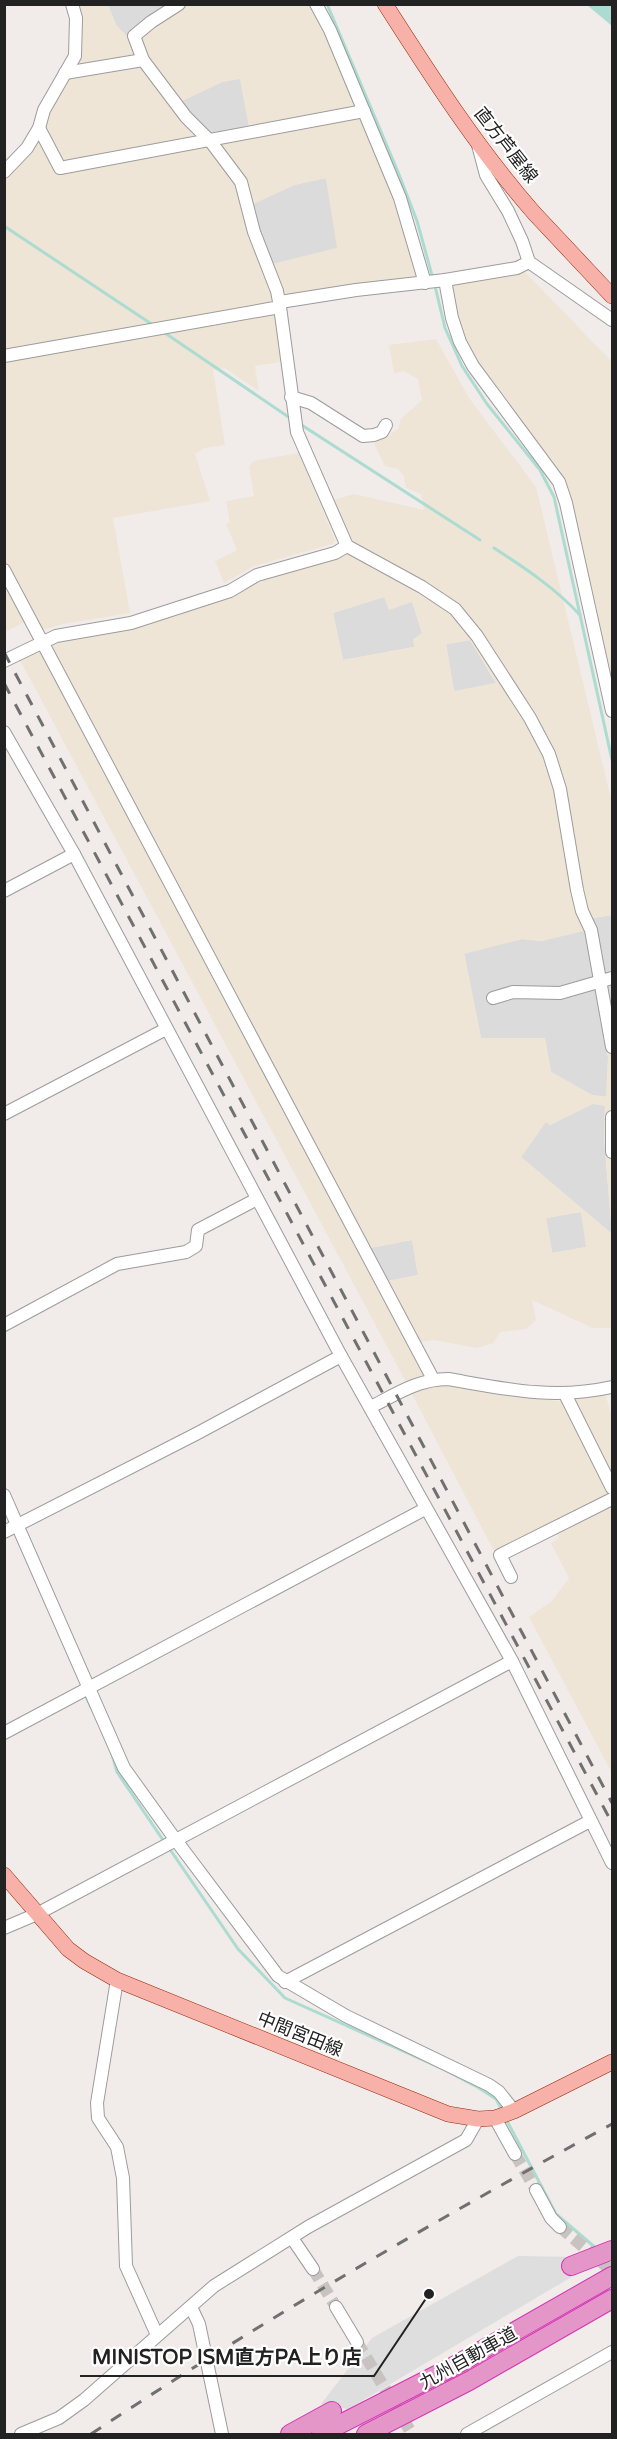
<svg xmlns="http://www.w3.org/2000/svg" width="617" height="2439" font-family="'Varela Round','Noto Sans JP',sans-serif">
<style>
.residential{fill:#dcdbdb}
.farmland{fill:#efe5d6;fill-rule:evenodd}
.parking{fill:#dedede}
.water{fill:#acdcd1}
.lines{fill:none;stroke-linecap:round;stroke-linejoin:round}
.stream{stroke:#acdcd1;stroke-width:3}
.minor-tunnel{stroke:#c8c3c1;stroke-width:12;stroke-dasharray:12 6;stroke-linecap:butt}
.minor-casing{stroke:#9c9c9c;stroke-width:14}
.major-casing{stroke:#982608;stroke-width:16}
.highway-casing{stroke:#d333b3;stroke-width:20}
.minor{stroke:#fff;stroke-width:12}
.major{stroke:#f8b1a8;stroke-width:15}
.highway{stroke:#e496c8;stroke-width:18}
.rail{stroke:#707070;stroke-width:3;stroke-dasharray:12 12;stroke-linecap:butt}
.labels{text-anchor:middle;stroke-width:4.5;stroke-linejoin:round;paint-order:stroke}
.street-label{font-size:18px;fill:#222;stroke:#fff}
.leader{fill:none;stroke:#222;stroke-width:2}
.callout-dot{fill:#222;stroke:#fff;stroke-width:2}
.callout-label{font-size:20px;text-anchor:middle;font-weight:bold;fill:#222;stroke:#fff;stroke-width:4.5;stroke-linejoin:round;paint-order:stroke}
</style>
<rect width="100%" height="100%" fill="#f1ebe9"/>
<!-- residential -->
<g class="residential">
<path d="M108 5H171L150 17 127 37 116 25Z"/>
<path d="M240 78 250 128 210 136 180 102 222 82Z"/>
<path d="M326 178 338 248 273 264 257 229 251 205 294 185Z"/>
<path d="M384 597 412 601 422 633 414 647 343 660 333 613Z"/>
<path d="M470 640 496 683 454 692 446 644Z"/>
<path d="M612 915V1035L603 1037 608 1057 607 1097 592 1095 551 1072 545 1039 481 1038 464 953 522 939 542 941 593 918Z"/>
<path d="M593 1103 605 1105 604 1139 612 1234 521 1157 546 1121 550 1125Z"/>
<path d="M581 1212 587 1247 552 1253 546 1218Z"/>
<path d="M412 1240 418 1275 388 1281 370 1248Z"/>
</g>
<!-- farmland -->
<g class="farmland">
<path d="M75 5H108L116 25 127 36 150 17 171 5H311L324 29 395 197 418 277 273 296 280 362 255 366 259 391 225 368 213 370 225 445 204 448 195 454 210 501 113 518 130 613 63 624 42 630 35 617 5 632V178L21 163 66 77ZM240 79 249 128 211 135 180 102 222 82ZM326 178 337 248 273 264 257 229 251 205 294 185Z"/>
<path d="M525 272 612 362V692L570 495 480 369 466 342 453 302 451 284Z"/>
<path d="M436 339 469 398 536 487 612 803V915L593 918 595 928 584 931 542 941 522 939 464 954 481 1038H545L551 1072 592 1095 606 1097 608 1057 603 1037 612 1035V1328H593L532 1300 536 1320 526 1329 500 1332 493 1343 477 1348 434 1340 420 1342 427 1375 406 1382 20 660 50 644 263 578 343 556 353 542 334 500 354 494 424 510 421 494 406 488 404 476 398 469 385 466 374 443 398 429 401 419 422 400 418 379 404 371 394 373 389 345ZM384 597 389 610 412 602 422 633 413 639 414 647 343 660 333 613ZM470 640 496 683 454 691 446 644ZM593 1104 605 1106 604 1138 612 1234 521 1157 546 1122 550 1125ZM581 1212 586 1247 552 1253 546 1218ZM412 1240 418 1275 388 1281 370 1248Z"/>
<path d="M299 453 335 540 333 544 254 566 224 583 215 561 237 550 226 524 230 522 226 501 254 496 249 467 253 461Z"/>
<path d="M432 1385H453L530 1398 564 1402 576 1397 605 1393 612 1418V1773L529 1617 552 1601 569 1578 551 1543 559 1538 552 1524 495 1553 411 1392Z"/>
</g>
<!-- parking -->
<path class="parking" d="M518 2256 576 2257 580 2272 348 2409 321 2404 372 2338Z"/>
<!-- water -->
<path class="water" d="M587 5H612V26Z"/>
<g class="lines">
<!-- stream -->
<g class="stream">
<path d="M327 4 398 172 417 221 433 279"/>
<path d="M4 226 153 325"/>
<path d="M435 286 445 328 462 366 487 404 540 470 554 497 612 760"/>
<path d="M162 331 290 418"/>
<path d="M300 424 480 540"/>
<path d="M494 548C525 568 555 588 580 615"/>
<path d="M85 1694 91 1707"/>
<path d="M112 1754 117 1772 165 1843"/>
<path d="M169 1848 238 1949 285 1998 443 2069 479 2088 496 2099 502 2110"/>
<path d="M506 2119 556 2214 597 2249"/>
</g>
<!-- minor-tunnel -->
<g class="minor-tunnel">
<path d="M515 2154 536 2190"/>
<path d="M560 2227 612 2271"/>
<path d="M313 2269 336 2307"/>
<path d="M357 2342 412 2434"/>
</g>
<!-- minor casing -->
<g class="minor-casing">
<g id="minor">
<path d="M316 4 330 30 400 198 425 283"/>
<path d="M65 73 143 60"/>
<path d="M39 128 60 168 364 111"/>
<path d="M478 145 486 175 508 211 522 241 529 262 612 320"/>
<path d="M4 172 27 148 39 128 44 110 75 56 76 18 72 4"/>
<path d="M445 280 452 318 460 342 473 366 559 482 566 503 612 711"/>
<path d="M280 302 356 290 445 280 517 268 529 262"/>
<path d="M280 307 297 432 347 546 422 587 455 609 477 636 530 718 549 754 560 789 577 890 582 911 591 930 612 1047"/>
<path d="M4 356 280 307 277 291 254 232 241 182 211 142 186 117 143 60 134 36 151 22 179 4"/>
<path d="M291 397 311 403 363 436 374 435 382 432 386 425"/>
<path d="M4 570 433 1379"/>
<path d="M4 661 56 636 131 623 230 591 257 575 335 553 347 546"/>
<path d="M4 732 74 854 341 1356 512 1661 612 1863"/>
<path d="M4 891 74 854"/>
<path d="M493 998 513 992 560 993 612 978"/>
<path d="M4 1114 166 1029"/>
<path d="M612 1117V1152"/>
<path d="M4 1325 117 1264 186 1252 196 1246 198 1230 257 1199"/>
<path d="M565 1394 612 1488"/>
<path d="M371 1407C396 1394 419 1379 448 1379 506 1389 553 1400 612 1387"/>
<path d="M4 1495 124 1768 175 1839 278 1976 346 2016 489 2085 499 2092 514 2111"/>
<path d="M4 1532 196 1434 341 1356"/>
<path d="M511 1577 500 1555 612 1499"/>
<path d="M4 1733 425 1509"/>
<path d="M4 1928 37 1914 512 1661"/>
<path d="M117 1980 97 2103 98 2118 117 2147 123 2178 126 2266 157 2335"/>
<path d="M285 1982 590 1821"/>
<path d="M495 2118 515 2154"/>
<path d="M536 2190 551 2218 560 2227"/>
<path d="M292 2238 313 2269"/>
<path d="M191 2307 199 2324 222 2434"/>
<path d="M336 2307 357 2342"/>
<path d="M21 2434 59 2418 84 2400 214 2286 308 2227 466 2140 478 2119"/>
<path d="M467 2434 612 2352"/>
</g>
</g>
<!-- major casing -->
<g class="major-casing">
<g id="major">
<path d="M385 4C431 76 478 149 534 213 560 241 586 268 612 296"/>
<path d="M4 1875 68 1949 84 1961 117 1980 448 2114 478 2119 495 2118 514 2111 612 2062"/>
</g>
</g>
<!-- highway casing -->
<g class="highway-casing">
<g id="highway">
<path d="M571 2266 612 2250"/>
<path d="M290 2434 332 2411"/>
<path d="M321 2434 456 2365 612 2276"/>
<path d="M366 2434 469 2381 612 2299"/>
</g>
</g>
<!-- minor -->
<use href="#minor" class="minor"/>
<!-- major -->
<use href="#major" class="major"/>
<!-- highway -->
<use href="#highway" class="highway"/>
<!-- rail -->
<g class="rail">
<path d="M4 652 612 1803"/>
<path d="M4 683 612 1823"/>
<path d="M91 2434C260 2322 434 2221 612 2124"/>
</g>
</g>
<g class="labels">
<!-- street labels -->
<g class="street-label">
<text transform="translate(506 145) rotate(52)" y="6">直方芦屋線</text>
<text transform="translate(300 2034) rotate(22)" y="6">中間宮田線</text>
<text transform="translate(468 2358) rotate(-29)" y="6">九州自動車道</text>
</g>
</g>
<!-- callouts -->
<path class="leader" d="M429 2294L374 2376H80"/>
<circle class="callout-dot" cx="429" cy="2294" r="6"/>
<g class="callout-label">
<text x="227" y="2364">MINISTOP ISM直方PA上り店</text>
</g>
<!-- border -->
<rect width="617" height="2439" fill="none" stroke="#222222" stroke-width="12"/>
</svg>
